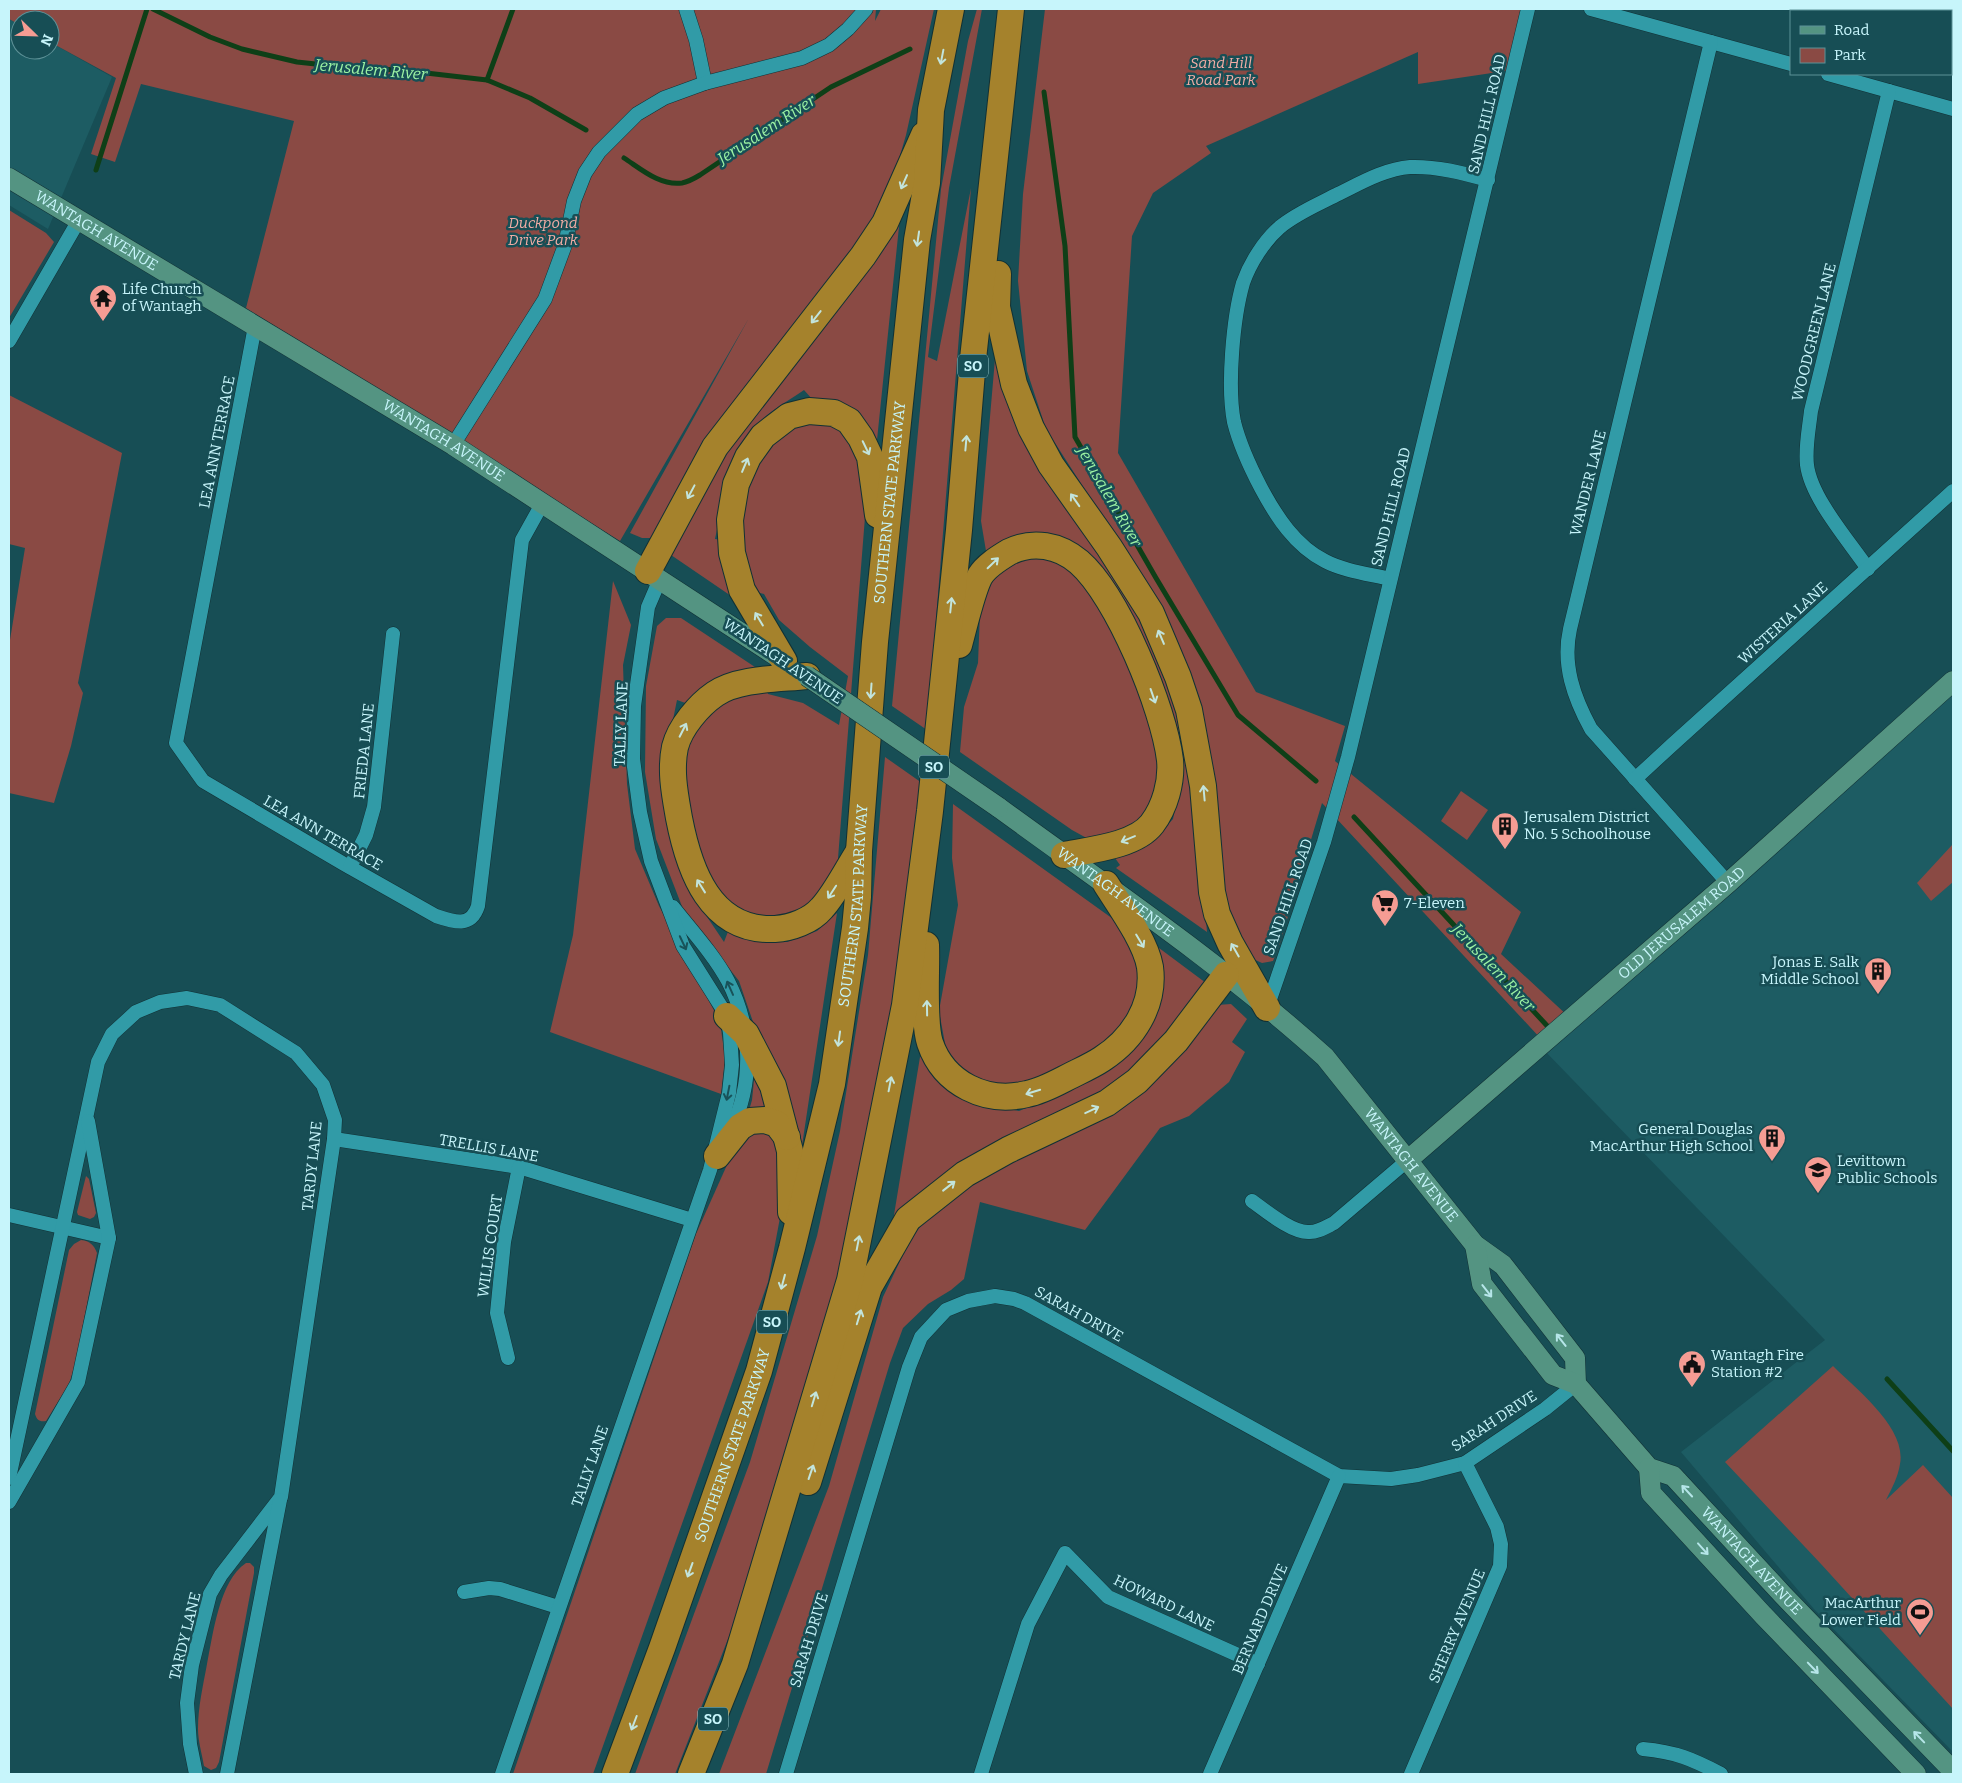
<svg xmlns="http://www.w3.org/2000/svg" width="1962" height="1783" font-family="Bitter,serif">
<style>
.built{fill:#1d5c63}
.green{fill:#8a4a44}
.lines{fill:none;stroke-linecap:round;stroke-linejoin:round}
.stream{stroke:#0e3f17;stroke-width:5}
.minor-casing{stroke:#113135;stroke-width:15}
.secondary-casing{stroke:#113135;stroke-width:21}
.motorway-casing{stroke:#113135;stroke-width:28}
.minor{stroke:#319ba7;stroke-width:14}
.secondary{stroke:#549482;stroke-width:20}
.motorway{stroke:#a5822c;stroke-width:26}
.secondary-bridge-casing{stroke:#113135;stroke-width:21;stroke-linecap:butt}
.secondary-bridge{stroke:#549482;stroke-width:20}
.oneway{stroke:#c2e4dc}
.oneway2{stroke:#185259}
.oneway3{stroke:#b6e6e9}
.labels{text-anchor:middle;stroke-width:5;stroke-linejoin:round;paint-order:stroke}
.shield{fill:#174e55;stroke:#92c3c9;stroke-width:1}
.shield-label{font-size:14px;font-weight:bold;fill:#c7f5fb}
.park-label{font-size:15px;font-style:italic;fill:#f1aca5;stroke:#174e55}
.street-label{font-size:15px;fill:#c7f5fb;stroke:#174e55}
.poi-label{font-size:15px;fill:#c7f5fb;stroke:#174e55;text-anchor:start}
.water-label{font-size:16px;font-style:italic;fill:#9df4a4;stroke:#174e55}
</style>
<rect width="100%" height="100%" fill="#174e55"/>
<!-- built -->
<g class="built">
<path d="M9 19 20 25V50H50V42L112 77 48 229 9 205Z"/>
<path d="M1953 685V1752L1814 1609 1681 1452 1825 1340 1541 1047Z"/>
</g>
<!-- green -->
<g class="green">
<path d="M9 9H876L875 21 881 9H934L906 135 892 183 858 251 651 538H642L630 533 749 318 620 541 246 308 294 121 141 84 115 162 91 154 116 78 50 42V20H20V25L9 19Z"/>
<path d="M977 9H982L949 188 928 357 937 361 971 188 927 730 892 706 941 189 968 41Z"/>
<path d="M1045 9H1526L1512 70 1418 84V52L1206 146 1211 153 1153 193 1132 236 1118 453 1256 692 1345 726 1335 761 1521 912 1501 954 1569 1017 1542 1040 1322 803 1280 943 1273 961 1262 963 1251 958 1227 911 1210 756 1118 541 1046 429 1027 371 1018 281 1023 194Z"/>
<path d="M9 210 46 233 54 242 9 318Z"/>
<path d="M900 217 877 440 853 410 812 399 804 390C790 400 772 409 760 422 730 454 724 497 715 539L723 540 737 600 671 555 669 550 732 443Z"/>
<path d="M995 359 1001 360 1168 669 1193 766 1207 932 1116 868 1120 865 1115 858 1152 842 1173 819 1183 769 1158 672 1126 608 1079 550 987 557 981 521Z"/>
<path d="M9 395 122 453 78 683 83 693 71 746 54 803 9 793V646L25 548 9 544Z"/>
<path d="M805 422 839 427 861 446 868 479 837 871 806 914 767 922 730 910 709 888 692 836 681 763 690 735 719 704 741 693 766 689 768 694 803 703 839 725 848 676 810 647 779 620 764 594 756 592 747 570 741 532 749 480 773 442Z"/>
<path d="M1043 552 1090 583 1156 728 1165 783 1149 822 1092 841 1072 830 960 752 964 707 978 663 980 612 988 583 1011 561Z"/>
<path d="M613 581 631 625 623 665 627 784 635 849 659 906 720 1022 725 1058 721 1094 550 1032 573 935Z"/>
<path d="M666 618H681L758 669 691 705 677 700 665 759 693 896 724 942 729 929 758 942H787L817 931 837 913 800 1159 739 981 683 909 656 839 645 772 646 686 657 626Z"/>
<path d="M885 757 922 783 906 953 853 1243 746 1593 675 1774H635L750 1462 817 1236 840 1131 868 955Z"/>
<path d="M1461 791 1488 810 1467 840 1441 821Z"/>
<path d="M953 804 1127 929 1141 986 1130 1025 1079 1066 1026 1086H994L966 1074 946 1049 939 1011 958 905 952 858Z"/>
<path d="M1953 844V882L1931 901 1917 883Z"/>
<path d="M1155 945 1206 983 1207 989 1120 1085 893 1221 920 1057 925 1058 939 1080 968 1102 1019 1111 1071 1090 1123 1058Z"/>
<path d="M1231 1004 1247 1019 1232 1042 1245 1052 1229 1082 1189 1116 1160 1128 1085 1230 980 1202 964 1279 951 1290 928 1304 903 1328 890 1363 766 1774H719L829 1486 883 1297 910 1240 936 1206 963 1185 1097 1119 1217 1005Z"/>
<path d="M755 1070 775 1114H748L752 1100Z"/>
<path d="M753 1126 779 1134 782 1207 768 1282 593 1774H513L696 1234 740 1136Z"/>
<path d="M86 1176 89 1179 96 1213 94 1217 90 1219 78 1215 77 1212Z"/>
<path d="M81 1240C90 1241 94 1245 97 1253L75 1365 69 1384 46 1421C39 1422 37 1420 35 1414L69 1250 74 1244Z"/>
<path d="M1833 1366C1856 1389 1907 1428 1900 1464 1898 1477 1892 1488 1886 1500L1923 1465 1953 1498V1709L1821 1564 1725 1462Z"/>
<path d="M246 1563H250L254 1567V1573L219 1762 216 1768 211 1770 204 1766C202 1754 198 1741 198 1729 198 1707 203 1686 207 1664 213 1635 219 1581 246 1563Z"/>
</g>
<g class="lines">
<!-- stream -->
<g class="stream">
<path d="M153 9 210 37 242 49 297 62 353 68 400 70 487 80 530 98 586 130"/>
<path d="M487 80 513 9"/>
<path d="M1044 92 1065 246 1075 437 1156 578 1238 715 1316 781"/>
<path d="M624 158C641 169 660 186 682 183 688 182 695 178 700 175L831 87 910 49"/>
<path d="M96 170 147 9"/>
<path d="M1354 817 1551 1030"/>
<path d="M1887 1379 1953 1451"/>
</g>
<!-- minor casing -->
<g class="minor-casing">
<g id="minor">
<path d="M686 9 696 40 705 83"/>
<path d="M1591 9 1791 64"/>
<path d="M1711 42 1570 629C1562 665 1574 698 1591 729L1728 883"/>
<path d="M1828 74 1953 109"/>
<path d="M255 326 176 743 203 781 344 864 436 916C454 922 471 928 478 906L522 540 542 504"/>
<path d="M9 341 79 220"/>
<path d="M453 445 545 299 565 245 574 201 585 173 599 152 637 114 664 98 705 83 802 58 829 45 848 29 866 9"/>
<path d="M1868 569C1849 541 1811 498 1807 465 1805 447 1809 429 1811 411L1889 91"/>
<path d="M1390 579C1369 574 1344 571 1325 561 1295 546 1276 516 1261 488 1250 467 1240 446 1234 422 1227 386 1233 318 1243 283 1250 263 1264 241 1280 227 1297 213 1317 205 1336 195 1359 184 1384 169 1410 167 1436 166 1463 173 1488 180"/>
<path d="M1635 779 1673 744 1953 491"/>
<path d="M350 867 366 835 374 807 393 634"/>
<path d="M673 907C692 931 714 955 728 981 752 1028 754 1082 731 1129"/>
<path d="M1267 1008 1324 842 1348 757 1528 9"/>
<path d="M334 1139 519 1167 692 1220"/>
<path d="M1252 1201C1266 1211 1291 1232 1308 1232 1317 1233 1326 1227 1334 1223L1408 1160"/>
<path d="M9 1215 109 1238"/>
<path d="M508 1358 497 1313 504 1242 519 1167"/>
<path d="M9 1478 98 1062 112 1034 136 1012 160 1002 187 998 220 1005 296 1053 323 1085 335 1120 334 1139 281 1497 221 1575 210 1594 192 1665 187 1703 190 1744 196 1774"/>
<path d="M9 1502 78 1382 109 1238 88 1121"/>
<path d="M464 1592 489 1588 500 1589 558 1607"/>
<path d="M1643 1749C1676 1752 1692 1759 1721 1774"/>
<path d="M227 1774 280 1500"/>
<path d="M502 1774 710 1170 729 1093 732 1065 730 1033 727 1016 683 946 651 861 640 812 633 759 634 706 648 607 660 579"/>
<path d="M786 1774 909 1367 921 1337 946 1310 968 1301 995 1296 1014 1299 1025 1303 1339 1476 1391 1479 1418 1475 1465 1463 1545 1409 1576 1384"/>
<path d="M981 1774 1028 1624 1065 1553 1108 1597 1258 1664"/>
<path d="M1210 1774 1339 1476"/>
<path d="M1411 1774 1500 1566 1501 1544 1497 1527 1465 1463"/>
</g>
</g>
<!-- secondary casing -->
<g class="secondary-casing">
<g id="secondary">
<path id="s1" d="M9 178 453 445 781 659"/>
<path id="s2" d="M998 807C1109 888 1223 965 1325 1057L1475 1245 1503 1265 1575 1358 1576 1384"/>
<path id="s3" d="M1408 1160 1728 883 1953 681"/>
<path id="s4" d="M1475 1245 1482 1284 1553 1375 1576 1384 1649 1468 1673 1476 1783 1595 1953 1771"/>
<path d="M1649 1468 1651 1493 1763 1615 1916 1774"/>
</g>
</g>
<!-- motorway casing -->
<g class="motorway-casing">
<g id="motorway">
<path d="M998 274 997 307 1014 384 1031 428 1051 465 1109 547 1151 613 1178 677 1189 710 1203 786 1212 892 1217 914 1230 943 1267 1008"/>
<path d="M648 571 715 447 863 256 885 223 924 135"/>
<path d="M959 645C964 627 972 591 980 576 986 566 999 558 1009 552 1033 540 1059 545 1079 562 1118 596 1164 709 1170 760 1172 782 1165 807 1152 824 1135 846 1089 850 1064 855"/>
<path d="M784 661 742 590 732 553 730 520 736 484 748 457 763 436 789 416 809 411 834 413 849 421 861 438 870 457 878 515"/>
<path d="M807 676C780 679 738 678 715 694 699 705 680 727 675 747 670 771 675 795 679 818 689 870 710 932 775 929 791 928 811 921 822 908 835 894 848 868 859 851"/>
<path d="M926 945C927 970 923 1022 930 1043 944 1084 986 1104 1027 1094 1043 1091 1058 1082 1072 1075 1082 1070 1093 1065 1102 1059 1133 1039 1155 1005 1150 967 1146 942 1120 906 1106 884"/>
<path d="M727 1016 746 1034 773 1086 790 1151 791 1212"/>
<path d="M717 1156 740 1127 750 1121 765 1120 777 1124 787 1137"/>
<path d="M808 1482 869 1287 908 1219 965 1174 1008 1150 1107 1103 1137 1081 1176 1041 1226 975"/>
<path id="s5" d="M615 1774 662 1648 759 1371 792 1248 832 1084 855 928 858 897 859 851 875 642 917 240 927 183 931 110 951 9"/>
<path d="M691 1774 735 1664 850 1280 905 1005 930 811 959 530 973 359 1011 9"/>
</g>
</g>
<!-- minor -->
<use href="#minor" class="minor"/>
<!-- secondary -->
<use href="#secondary" class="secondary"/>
<!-- motorway -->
<use href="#motorway" class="motorway"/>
<!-- secondary-bridge casing -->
<g class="secondary-bridge-casing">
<path id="secondary-bridge" d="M807 676 998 807"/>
</g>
<!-- secondary-bridge -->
<use href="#secondary-bridge" class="secondary-bridge"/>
</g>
<!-- one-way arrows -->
<defs><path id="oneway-shaft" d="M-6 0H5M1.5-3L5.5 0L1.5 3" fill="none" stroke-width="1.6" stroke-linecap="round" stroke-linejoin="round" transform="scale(1.25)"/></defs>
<g class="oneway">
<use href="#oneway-shaft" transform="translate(942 57) rotate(101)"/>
<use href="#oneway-shaft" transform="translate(904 182) rotate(114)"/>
<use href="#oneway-shaft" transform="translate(918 239) rotate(98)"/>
<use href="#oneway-shaft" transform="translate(816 317) rotate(128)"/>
<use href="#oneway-shaft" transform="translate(966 443) rotate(-85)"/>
<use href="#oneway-shaft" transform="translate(866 448) rotate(64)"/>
<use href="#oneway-shaft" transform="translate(745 465) rotate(-67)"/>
<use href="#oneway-shaft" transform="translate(691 492) rotate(118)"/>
<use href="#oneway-shaft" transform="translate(1075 500) rotate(-125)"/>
<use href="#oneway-shaft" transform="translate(993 563) rotate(-44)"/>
<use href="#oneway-shaft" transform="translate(951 605) rotate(-84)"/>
<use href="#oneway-shaft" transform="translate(759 619) rotate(-121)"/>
<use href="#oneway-shaft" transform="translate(1161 637) rotate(-113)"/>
<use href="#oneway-shaft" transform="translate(871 691) rotate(94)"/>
<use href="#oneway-shaft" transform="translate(1153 696) rotate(71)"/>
<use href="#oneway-shaft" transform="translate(683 730) rotate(-63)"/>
<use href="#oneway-shaft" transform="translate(1204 793) rotate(-95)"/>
<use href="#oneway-shaft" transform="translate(1128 839) rotate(157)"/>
<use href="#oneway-shaft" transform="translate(701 886) rotate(-122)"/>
<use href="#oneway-shaft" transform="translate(832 892) rotate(123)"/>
<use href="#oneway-shaft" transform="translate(1140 941) rotate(59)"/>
<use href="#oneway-shaft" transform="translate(1235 950) rotate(-120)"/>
<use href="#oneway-shaft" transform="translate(927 1008) rotate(-91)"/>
<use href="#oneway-shaft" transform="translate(839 1039) rotate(98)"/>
<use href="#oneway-shaft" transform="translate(890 1084) rotate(-79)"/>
<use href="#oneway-shaft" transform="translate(1033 1092) rotate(163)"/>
<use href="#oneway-shaft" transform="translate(1092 1110) rotate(-25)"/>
<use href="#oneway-shaft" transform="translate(949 1186) rotate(-38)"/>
<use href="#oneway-shaft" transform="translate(858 1243) rotate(-79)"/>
<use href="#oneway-shaft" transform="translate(783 1282) rotate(105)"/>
<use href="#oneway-shaft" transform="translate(859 1317) rotate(-73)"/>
<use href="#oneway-shaft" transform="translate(814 1399) rotate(-73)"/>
<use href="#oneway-shaft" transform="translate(811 1472) rotate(-71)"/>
<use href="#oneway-shaft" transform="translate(690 1570) rotate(110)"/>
<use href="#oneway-shaft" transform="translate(634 1723) rotate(111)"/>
</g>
<g class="oneway2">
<use href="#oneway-shaft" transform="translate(683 943) rotate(65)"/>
<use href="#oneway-shaft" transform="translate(730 988) rotate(-114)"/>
<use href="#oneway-shaft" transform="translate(728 1093) rotate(101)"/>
</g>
<g class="oneway3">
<use href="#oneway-shaft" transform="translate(1487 1291) rotate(52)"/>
<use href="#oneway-shaft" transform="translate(1561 1340) rotate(-128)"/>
<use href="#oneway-shaft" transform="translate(1687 1491) rotate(-133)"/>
<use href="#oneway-shaft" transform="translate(1703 1549) rotate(48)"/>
<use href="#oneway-shaft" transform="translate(1813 1668) rotate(46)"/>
<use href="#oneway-shaft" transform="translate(1919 1737) rotate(-134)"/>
</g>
<!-- icons -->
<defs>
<g id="temple-pin" transform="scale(1.4375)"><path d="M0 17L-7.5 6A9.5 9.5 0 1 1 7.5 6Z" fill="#f59c93" stroke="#174e55"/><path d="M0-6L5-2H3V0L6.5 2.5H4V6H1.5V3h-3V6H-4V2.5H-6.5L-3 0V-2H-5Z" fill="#111"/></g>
<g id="building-pin" transform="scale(1.4375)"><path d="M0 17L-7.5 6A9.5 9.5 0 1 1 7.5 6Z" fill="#f59c93" stroke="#174e55"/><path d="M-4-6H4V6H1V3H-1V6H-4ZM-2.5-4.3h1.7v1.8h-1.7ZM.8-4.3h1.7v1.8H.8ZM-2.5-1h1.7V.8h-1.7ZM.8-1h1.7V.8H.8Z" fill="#111"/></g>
<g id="supermarket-pin" transform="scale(1.4375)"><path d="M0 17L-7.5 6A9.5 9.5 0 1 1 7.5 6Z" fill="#f59c93" stroke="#174e55"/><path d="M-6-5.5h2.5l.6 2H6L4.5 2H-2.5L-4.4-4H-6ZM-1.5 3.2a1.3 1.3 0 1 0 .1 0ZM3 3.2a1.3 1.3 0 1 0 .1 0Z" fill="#111"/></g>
<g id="school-pin" transform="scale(1.4375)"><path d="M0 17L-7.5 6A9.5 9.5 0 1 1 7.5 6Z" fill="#f59c93" stroke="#174e55"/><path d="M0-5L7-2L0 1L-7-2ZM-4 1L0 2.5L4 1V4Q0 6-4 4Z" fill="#111"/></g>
<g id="civic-pin" transform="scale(1.4375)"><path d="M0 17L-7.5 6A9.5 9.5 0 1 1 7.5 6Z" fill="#f59c93" stroke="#174e55"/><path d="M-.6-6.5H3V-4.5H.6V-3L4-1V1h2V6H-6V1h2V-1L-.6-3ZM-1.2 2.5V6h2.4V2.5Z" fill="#111"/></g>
<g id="stadium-pin" transform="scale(1.4375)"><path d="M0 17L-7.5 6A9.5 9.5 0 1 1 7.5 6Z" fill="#f59c93" stroke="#174e55"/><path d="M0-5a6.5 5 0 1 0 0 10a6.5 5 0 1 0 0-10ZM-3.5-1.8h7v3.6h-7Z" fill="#111"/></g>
</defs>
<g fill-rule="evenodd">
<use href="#temple-pin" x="103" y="298"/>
<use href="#building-pin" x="1505" y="826"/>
<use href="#supermarket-pin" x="1385" y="903"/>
<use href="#building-pin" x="1878" y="971"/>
<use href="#building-pin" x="1772" y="1138"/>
<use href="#school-pin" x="1818" y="1170"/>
<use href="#civic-pin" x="1692" y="1364"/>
<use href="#stadium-pin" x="1920" y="1612"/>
</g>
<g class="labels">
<!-- shield labels -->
<g class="shield">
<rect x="958" y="354.5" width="30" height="23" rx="4"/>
<rect x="919" y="755.5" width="30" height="23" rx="4"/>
<rect x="757" y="1310.5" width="30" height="23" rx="4"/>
<rect x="698" y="1707.5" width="30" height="23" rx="4"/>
</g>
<g class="shield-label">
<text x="973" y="371">SO</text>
<text x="934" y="772">SO</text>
<text x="772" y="1327">SO</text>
<text x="713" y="1724">SO</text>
</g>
<!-- park labels -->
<g class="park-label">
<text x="1221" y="68">Sand Hill<tspan x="1221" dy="17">Road Park</tspan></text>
<text x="543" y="228">Duckpond<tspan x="543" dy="17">Drive Park</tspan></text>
</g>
<!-- street labels -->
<g class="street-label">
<text transform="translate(1487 114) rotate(-77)" y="5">SAND HILL ROAD</text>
<text dy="5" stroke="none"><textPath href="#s1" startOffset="102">WANTAGH AVENUE</textPath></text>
<text transform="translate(1814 332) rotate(-76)" y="5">WOODGREEN LANE</text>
<text dy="5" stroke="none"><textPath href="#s1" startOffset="508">WANTAGH AVENUE</textPath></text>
<text transform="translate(217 442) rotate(-79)" y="5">LEA ANN TERRACE</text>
<text transform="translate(1588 483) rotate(-76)" y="5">WANDER LANE</text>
<text dy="5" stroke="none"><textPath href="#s5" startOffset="1309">SOUTHERN STATE PARKWAY</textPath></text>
<text transform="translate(1391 507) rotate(-76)" y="5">SAND HILL ROAD</text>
<text transform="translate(1783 623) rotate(-42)" y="5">WISTERIA LANE</text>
<text transform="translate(783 661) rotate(34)" y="5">WANTAGH AVENUE</text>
<text transform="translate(621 724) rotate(-88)" y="5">TALLY LANE</text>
<text transform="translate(364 751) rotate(-84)" y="5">FRIEDA LANE</text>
<text transform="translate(323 833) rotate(30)" y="5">LEA ANN TERRACE</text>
<text dy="5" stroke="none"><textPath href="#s2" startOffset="145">WANTAGH AVENUE</textPath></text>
<text transform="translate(1288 897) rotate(-71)" y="5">SAND HILL ROAD</text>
<text dy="5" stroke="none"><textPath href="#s5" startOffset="904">SOUTHERN STATE PARKWAY</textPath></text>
<text dy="5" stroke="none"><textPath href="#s3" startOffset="362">OLD JERUSALEM ROAD</textPath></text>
<text transform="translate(489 1148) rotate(10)" y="5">TRELLIS LANE</text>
<text dy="5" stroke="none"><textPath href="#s2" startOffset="550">WANTAGH AVENUE</textPath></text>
<text transform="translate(312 1166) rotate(-84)" y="5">TARDY LANE</text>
<text transform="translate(490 1246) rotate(-82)" y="5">WILLIS COURT</text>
<text transform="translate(1079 1314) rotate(29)" y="5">SARAH DRIVE</text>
<text transform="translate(1494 1421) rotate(-33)" y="5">SARAH DRIVE</text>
<text dy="5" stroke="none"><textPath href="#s5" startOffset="349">SOUTHERN STATE PARKWAY</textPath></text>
<text transform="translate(590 1466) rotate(-71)" y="5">TALLY LANE</text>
<text dy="5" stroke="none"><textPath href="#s4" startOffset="432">WANTAGH AVENUE</textPath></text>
<text transform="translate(1164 1603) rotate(26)" y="5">HOWARD LANE</text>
<text transform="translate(1260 1619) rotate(-67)" y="5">BERNARD DRIVE</text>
<text transform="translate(1457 1626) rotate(-67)" y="5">SHERRY AVENUE</text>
<text transform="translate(185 1636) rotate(-76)" y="5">TARDY LANE</text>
<text transform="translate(809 1640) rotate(-73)" y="5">SARAH DRIVE</text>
</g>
<!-- poi labels -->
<g class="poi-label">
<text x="122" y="294">Life Church<tspan x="122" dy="17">of Wantagh</tspan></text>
<text x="1524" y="822">Jerusalem District<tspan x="1524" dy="17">No. 5 Schoolhouse</tspan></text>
<text x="1404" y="908">7-Eleven</text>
<text x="1859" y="967" text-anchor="end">Jonas E. Salk<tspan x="1859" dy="17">Middle School</tspan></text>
<text x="1753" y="1134" text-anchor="end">General Douglas<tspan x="1753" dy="17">MacArthur High School</tspan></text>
<text x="1837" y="1166">Levittown<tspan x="1837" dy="17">Public Schools</tspan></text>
<text x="1711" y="1360">Wantagh Fire<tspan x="1711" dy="17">Station #2</tspan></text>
<text x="1901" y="1608" text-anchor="end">MacArthur<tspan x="1901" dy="17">Lower Field</tspan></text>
</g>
<!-- water labels -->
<g class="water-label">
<text transform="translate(371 69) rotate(5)" y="6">Jerusalem River</text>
<text transform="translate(766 129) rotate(-33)" y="6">Jerusalem River</text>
<text transform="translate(1110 496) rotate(60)" y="6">Jerusalem River</text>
<text transform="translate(1494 967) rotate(47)" y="6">Jerusalem River</text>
</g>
</g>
<!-- border -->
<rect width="1962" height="1783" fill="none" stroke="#c7f5fb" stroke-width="20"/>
<!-- legend -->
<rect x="1790" y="10" width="162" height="65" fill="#174e55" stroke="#5d9197"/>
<rect x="1800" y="26" width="25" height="8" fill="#549482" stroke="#5d9197"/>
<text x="1834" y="35" font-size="15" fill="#c7f5fb">Road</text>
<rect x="1800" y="48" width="25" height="15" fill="#8a4a44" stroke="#5d9197"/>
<text x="1834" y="60" font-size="15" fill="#c7f5fb">Park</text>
<!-- north arrow -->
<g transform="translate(35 35) rotate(113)"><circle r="24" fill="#174e55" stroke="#5d9197"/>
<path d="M0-4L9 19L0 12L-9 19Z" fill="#f59c93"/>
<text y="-8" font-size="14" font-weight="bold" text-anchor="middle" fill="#c7f5fb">N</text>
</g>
</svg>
